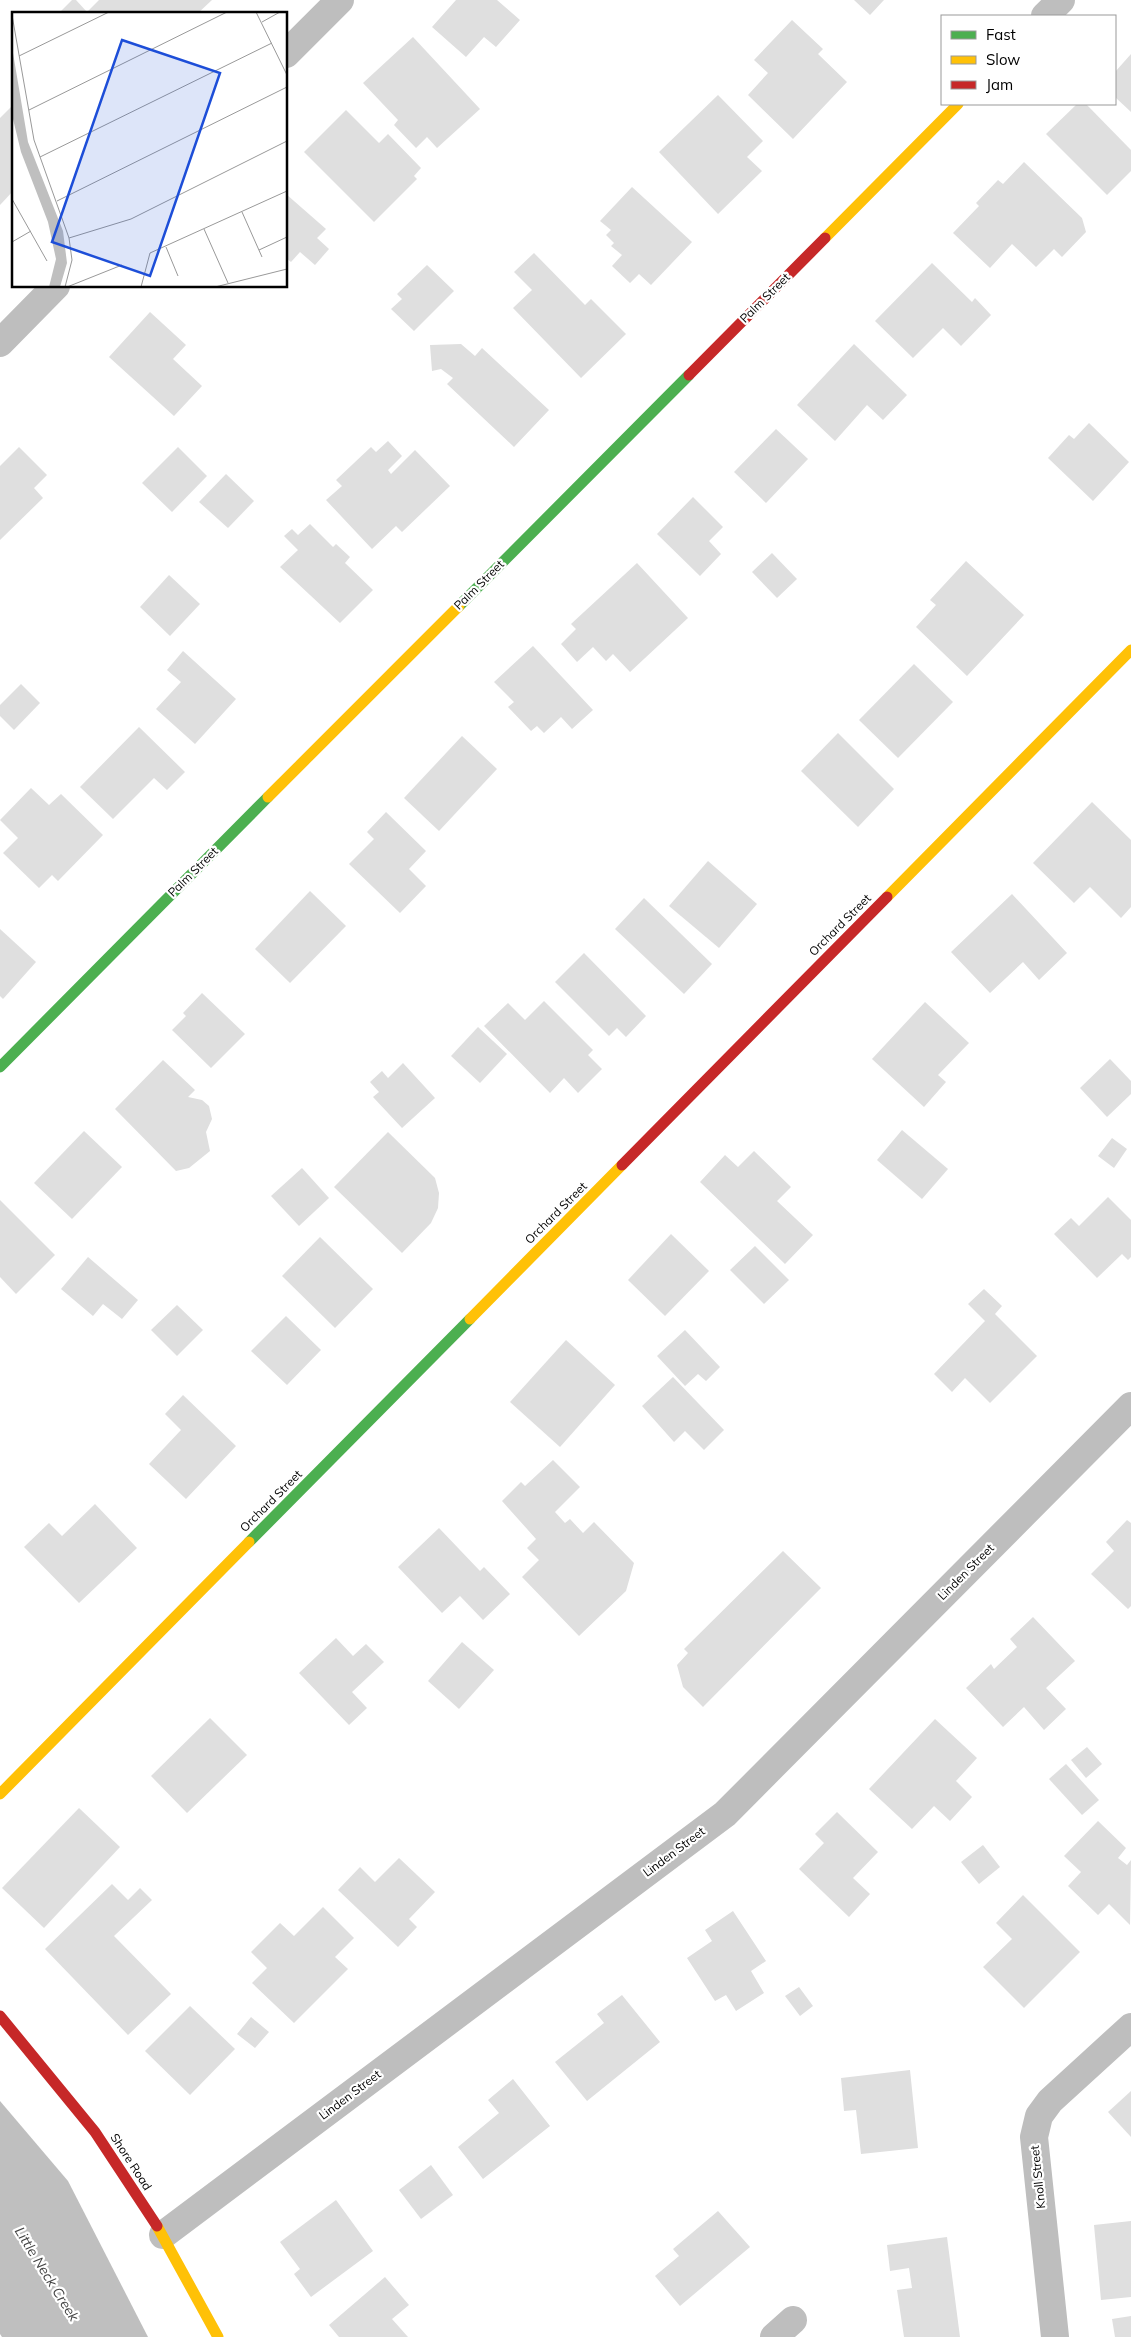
<svg xmlns="http://www.w3.org/2000/svg" width="1131" height="2337" font-family="Mulish,sans-serif">
<style>
.water{fill:#bfbfbf}
.building{fill:#dfdfdf}
.lines{fill:none;stroke-linecap:round;stroke-linejoin:round}
.street{stroke:#bebebe;stroke-width:28}
.fast{stroke:#4caf50;stroke-width:11}
.slow{stroke:#ffc107;stroke-width:11}
.jam{stroke:#c62828;stroke-width:11}
.labels{text-anchor:middle;stroke-width:4.5;stroke-linejoin:round;paint-order:stroke}
.street-label{font-size:12px;fill:#000;stroke:#fff}
.water-label{font-size:14px;font-style:italic;fill:#444;stroke:#fff}
.inset-road{fill:none;stroke:#999;stroke-width:1}
.view{fill:#1d4ed8;fill-opacity:0.15;stroke:#1d4ed8;stroke-width:2.5}
.inset-edge{fill:none;stroke:#000;stroke-width:2.5}
</style>
<rect width="100%" height="100%" fill="#fff"/>
<!-- water -->
<path class="water" d="M0 2101 68 2181 148 2337H2L0 2334Z"/>
<!-- building -->
<g class="building">
<path d="M72 0H76L87 12 99 0H212L197 14H58Z"/>
<path d="M456 0H497L520 20 496 47 484 37 466 57 432 27Z"/>
<path d="M854 0H884L870 15Z"/>
<path d="M792 20 823 49 818 54 847 82 793 139 748 95 768 73 754 60Z"/>
<path d="M413 37 480 109 437 148 427 137 416 148 394 125 398 120 363 83Z"/>
<path d="M1131 54V112L1115 97V72Z"/>
<path d="M718 95 763 141 747 157 762 171 718 214 659 152Z"/>
<path d="M14 104V190L0 205V118Z"/>
<path d="M1077 104H1086L1131 150V171L1107 195 1046 134Z"/>
<path d="M346 110 379 143 388 134 421 168 414 176 417 179 374 222 304 152Z"/>
<path d="M1024 162 1082 218 1086 232 1062 257 1054 249 1036 267 1012 244 990 268 953 233 979 206 976 203 998 180 1003 184Z"/>
<path d="M632 187 692 242 651 285 639 274 630 283 612 266 622 255 611 246 614 243 606 235 611 230 600 221Z"/>
<path d="M286 194 326 229 317 238 329 249 315 265 300 252 291 262 286 258Z"/>
<path d="M534 253 585 305 591 299 626 334 581 378 513 308 532 290 514 272Z"/>
<path d="M932 263 972 302 975 298 991 315 961 346 943 328 913 358 875 321Z"/>
<path d="M427 265 454 291 414 331 391 309 402 299 397 294Z"/>
<path d="M150 312 186 345 173 359 202 386 174 416 109 357Z"/>
<path d="M461 344 475 356 482 348 549 410 514 447 447 384 453 378 441 369 432 371 430 345Z"/>
<path d="M854 344 907 395 883 420 867 405 835 441 797 405Z"/>
<path d="M1089 423 1129 462 1093 501 1048 458 1069 435 1074 439Z"/>
<path d="M776 429 808 459 766 503 734 472Z"/>
<path d="M388 441 402 456 388 470 391 474 415 450 450 486 402 532 396 526 372 549 326 500 342 486 336 480 371 447 376 452Z"/>
<path d="M19 447 47 475 34 488 43 498 0 540V466Z"/>
<path d="M178 447 207 476 172 512 142 483Z"/>
<path d="M226 474 254 501 228 528 199 502Z"/>
<path d="M693 497 723 527 709 541 721 554 700 576 657 534Z"/>
<path d="M310 524 333 547 336 544 350 557 345 563 373 590 340 623 280 567 298 550 284 536 292 529 298 535Z"/>
<path d="M772 553 797 579 777 598 752 572Z"/>
<path d="M966 561 1024 615 967 676 916 627 936 605 930 600Z"/>
<path d="M637 563 688 618 630 672 613 654 606 661 593 647 577 662 561 644 576 629 571 624Z"/>
<path d="M169 575 200 604 170 636 140 607Z"/>
<path d="M533 646 593 710 572 729 561 717 544 733 537 726 531 731 508 707 514 702 494 682Z"/>
<path d="M183 651 236 699 195 744 156 709 181 682 167 670Z"/>
<path d="M914 664 953 702 898 758 859 720Z"/>
<path d="M21 684 40 703 14 730 0 716V705Z"/>
<path d="M139 727 185 772 167 790 154 778 113 819 80 787Z"/>
<path d="M838 733 894 789 858 827 801 771Z"/>
<path d="M462 736 497 769 439 831 404 798Z"/>
<path d="M31 788 49 805 61 794 103 835 58 881 52 875 39 888 3 853 18 838 0 820Z"/>
<path d="M1092 802 1131 840V907L1121 918 1090 887 1074 903 1033 863Z"/>
<path d="M386 812 426 851 409 869 426 886 400 913 349 864 374 839 367 832Z"/>
<path d="M708 861 757 904 719 948 669 906Z"/>
<path d="M310 891 346 926 290 983 255 949Z"/>
<path d="M1012 894 1067 953 1039 980 1023 962 990 993 951 952Z"/>
<path d="M644 898 712 964 684 994 615 929Z"/>
<path d="M0 929 36 962 3 999 0 996Z"/>
<path d="M584 953 646 1016 626 1037 617 1028 609 1036 555 982Z"/>
<path d="M202 993 245 1034 211 1068 172 1030 186 1016 183 1013Z"/>
<path d="M544 1001 593 1050 588 1055 602 1069 578 1093 564 1078 550 1093 484 1026 508 1003 525 1020Z"/>
<path d="M925 1002 969 1043 938 1075 946 1082 924 1107 872 1059Z"/>
<path d="M478 1027 507 1054 480 1083 451 1056Z"/>
<path d="M1110 1059 1131 1081V1094L1107 1117 1080 1088Z"/>
<path d="M163 1060 195 1090 188 1097 202 1100 209 1106 212 1119 206 1132 210 1151 189 1168 176 1171 115 1109Z"/>
<path d="M403 1063 435 1098 402 1128 373 1097 379 1092 370 1082 382 1071 388 1078Z"/>
<path d="M902 1130 948 1169 922 1199 877 1160Z"/>
<path d="M84 1131 122 1167 72 1219 34 1183Z"/>
<path d="M388 1132 435 1178 439 1193 438 1208 431 1223 402 1253 334 1187Z"/>
<path d="M1112 1138 1127 1149 1114 1168 1098 1156Z"/>
<path d="M754 1151 791 1187 777 1201 813 1235 785 1264 700 1182 725 1155 738 1167Z"/>
<path d="M302 1168 329 1198 299 1226 271 1196Z"/>
<path d="M1108 1197 1131 1220V1257L1128 1260 1122 1254 1097 1278 1054 1234 1071 1218 1079 1226Z"/>
<path d="M0 1200 55 1255 16 1294 0 1277Z"/>
<path d="M671 1234 709 1271 665 1316 628 1280Z"/>
<path d="M320 1237 373 1289 335 1328 282 1276Z"/>
<path d="M755 1246 789 1280 764 1304 730 1270Z"/>
<path d="M88 1257 138 1300 122 1319 103 1304 93 1316 61 1289Z"/>
<path d="M984 1289 1002 1306 995 1314 1037 1356 990 1403 965 1378 952 1392 934 1374 985 1321 968 1304Z"/>
<path d="M177 1305 203 1330 177 1356 151 1330Z"/>
<path d="M286 1316 321 1350 287 1385 251 1351Z"/>
<path d="M685 1330 720 1367 706 1381 698 1374 685 1386 657 1356Z"/>
<path d="M566 1340 615 1385 560 1447 510 1402Z"/>
<path d="M673 1377 724 1430 704 1450 685 1431 674 1442 642 1406Z"/>
<path d="M183 1395 236 1446 186 1499 149 1464 181 1430 165 1414Z"/>
<path d="M553 1460 580 1487 555 1512 565 1523 570 1519 583 1533 594 1522 634 1563 626 1591 579 1636 522 1577 539 1560 527 1548 536 1539 502 1501 521 1482 525 1486Z"/>
<path d="M95 1504 137 1548 79 1603 24 1547 49 1523 62 1536Z"/>
<path d="M1127 1520 1131 1523V1606L1128 1609 1091 1574 1114 1551 1106 1542Z"/>
<path d="M439 1528 480 1571 484 1567 510 1594 483 1620 460 1596 442 1613 398 1567Z"/>
<path d="M783 1551 821 1588 703 1707 683 1687 677 1665 688 1653 684 1649Z"/>
<path d="M1033 1617 1075 1661 1046 1688 1066 1709 1044 1730 1024 1707 1003 1727 966 1688 991 1664 994 1669 1017 1647 1010 1639Z"/>
<path d="M336 1638 353 1656 366 1644 384 1662 352 1692 367 1708 349 1725 299 1673Z"/>
<path d="M462 1642 494 1670 459 1709 428 1681Z"/>
<path d="M210 1718 247 1755 187 1813 151 1776Z"/>
<path d="M935 1719 977 1758 956 1781 972 1797 950 1821 934 1806 912 1829 869 1789Z"/>
<path d="M1087 1747 1102 1764 1086 1778 1071 1760Z"/>
<path d="M1066 1764 1099 1800 1082 1815 1049 1779Z"/>
<path d="M79 1808 120 1847 44 1928 2 1888Z"/>
<path d="M837 1812 878 1852 853 1878 870 1894 849 1917 799 1869 824 1843 815 1834Z"/>
<path d="M1098 1821 1126 1848 1118 1858 1127 1865 1131 1860 1130 1925 1109 1904 1098 1915 1068 1886 1081 1872 1064 1856Z"/>
<path d="M983 1845 1000 1867 979 1884 961 1862Z"/>
<path d="M399 1858 435 1892 409 1919 417 1927 398 1947 338 1890 360 1867 375 1882Z"/>
<path d="M112 1884 128 1900 140 1888 152 1900 114 1936 171 1994 128 2035 45 1949Z"/>
<path d="M1023 1895 1080 1952 1024 2008 983 1967 1012 1939 996 1923Z"/>
<path d="M323 1907 354 1938 335 1957 348 1969 294 2023 252 1983 267 1968 251 1952 280 1923 294 1936Z"/>
<path d="M733 1911 766 1961 751 1971 764 1993 736 2011 726 1995 715 2001 687 1958 712 1941 705 1930Z"/>
<path d="M799 1987 813 2006 800 2016 785 1996Z"/>
<path d="M622 1995 660 2042 587 2101 555 2062 604 2023 597 2014Z"/>
<path d="M190 2006 235 2049 190 2095 145 2051Z"/>
<path d="M251 2017 269 2032 255 2048 237 2034Z"/>
<path d="M910 2070 918 2148 861 2154 856 2110 844 2111 841 2078Z"/>
<path d="M513 2079 550 2126 483 2179 458 2147 499 2113 488 2100Z"/>
<path d="M1131 2091V2137L1108 2112Z"/>
<path d="M431 2165 453 2195 421 2219 399 2190Z"/>
<path d="M336 2200 373 2251 311 2297 294 2274 300 2269 280 2242Z"/>
<path d="M718 2211 750 2247 680 2306 655 2276 679 2256 673 2249Z"/>
<path d="M1131 2221V2297L1101 2300 1094 2225Z"/>
<path d="M947 2237 960 2337H904L897 2290 912 2288 909 2268 890 2271 887 2245Z"/>
<path d="M385 2277 409 2305 392 2319 408 2337H339L329 2325Z"/>
<path d="M1131 2316V2337H1115L1112 2319Z"/>
</g>
<g class="lines">
<!-- street -->
<g class="street">
<path d="M1045 16 1061 0"/>
<path d="M286 54 340 0"/>
<path d="M0 343 56 286"/>
<path d="M163 2235 725 1814 1131 1406"/>
<path d="M774 2337 793 2320"/>
<path d="M1055 2337 1034 2137 1039 2116 1050 2101 1131 2027"/>
</g>
<!-- fast -->
<g class="fast">
<path d="M459 606 689 375"/>
<path d="M0 1067 268 797"/>
<path d="M249 1542 470 1319"/>
</g>
<!-- slow -->
<g class="slow">
<path d="M825 238 958 104"/>
<path d="M268 797 459 606"/>
<path d="M887 897 1131 650"/>
<path d="M470 1319 622 1165"/>
<path d="M0 1794 249 1542"/>
<path d="M157 2226 218 2337"/>
</g>
<!-- jam -->
<g class="jam">
<path d="M689 375 825 238"/>
<path d="M622 1165 887 897"/>
<path d="M0 2016 95 2132 157 2226"/>
</g>
</g>
<g class="labels">
<!-- street labels -->
<g class="street-label">
<text transform="translate(765 298) rotate(-45)" y="4">Palm Street</text>
<text transform="translate(479 585) rotate(-45)" y="4">Palm Street</text>
<text transform="translate(193 872) rotate(-45)" y="4">Palm Street</text>
<text transform="translate(840 925) rotate(-45)" y="4">Orchard Street</text>
<text transform="translate(556 1213) rotate(-45)" y="4">Orchard Street</text>
<text transform="translate(271 1501) rotate(-45)" y="4">Orchard Street</text>
<text transform="translate(966 1572) rotate(-45)" y="4">Linden Street</text>
<text transform="translate(674 1852) rotate(-37)" y="4">Linden Street</text>
<text transform="translate(350 2095) rotate(-37)" y="4">Linden Street</text>
<text transform="translate(131 2162) rotate(57)" y="4">Shore Road</text>
<text transform="translate(1038 2177) rotate(-96)" y="4">Knoll Street</text>
</g>
<!-- water labels -->
<g class="water-label">
<text transform="translate(47 2274) rotate(58)" y="5">Little Neck Creek</text>
</g>
</g>
<!-- overview -->
<g transform="translate(12 12)">
<rect width="275" height="275" fill="#fff"/>
<path d="M0 35 16 130 51 219 55 251 48 275H37L44 247 36 210 9 140 1 107Z" fill="#bfbfbf"/>
<path class="inset-road" d="M244 0 275 63M0 3 22 128 57 226 60 248 53 275M250 10 268 0M7 44 97 0M17 98 215 0M28 145 260 31M0 187 35 249M45 189 275 75M230 200 250 245M192 217 216 271M57 226 119 207 275 129M0 230 19 219M154 235 166 264M247 238 275 225M55 275 110 253M129 275 138 241 275 179M203 275 275 257"/>
<path class="view" d="M110 28 208 61 138 264 40 230Z"/>
<rect width="275" height="275" class="inset-edge"/>
</g>
<!-- legend -->
<rect x="941" y="15" width="175" height="90" fill="#ffffff" stroke="#999999"/>
<rect x="951" y="31" width="25" height="8" fill="#4caf50" stroke="#999999"/>
<text x="986" y="40" font-size="15" fill="#000000">Fast</text>
<rect x="951" y="56" width="25" height="8" fill="#ffc107" stroke="#999999"/>
<text x="986" y="65" font-size="15" fill="#000000">Slow</text>
<rect x="951" y="81" width="25" height="8" fill="#c62828" stroke="#999999"/>
<text x="986" y="90" font-size="15" fill="#000000">Jam</text>
</svg>
